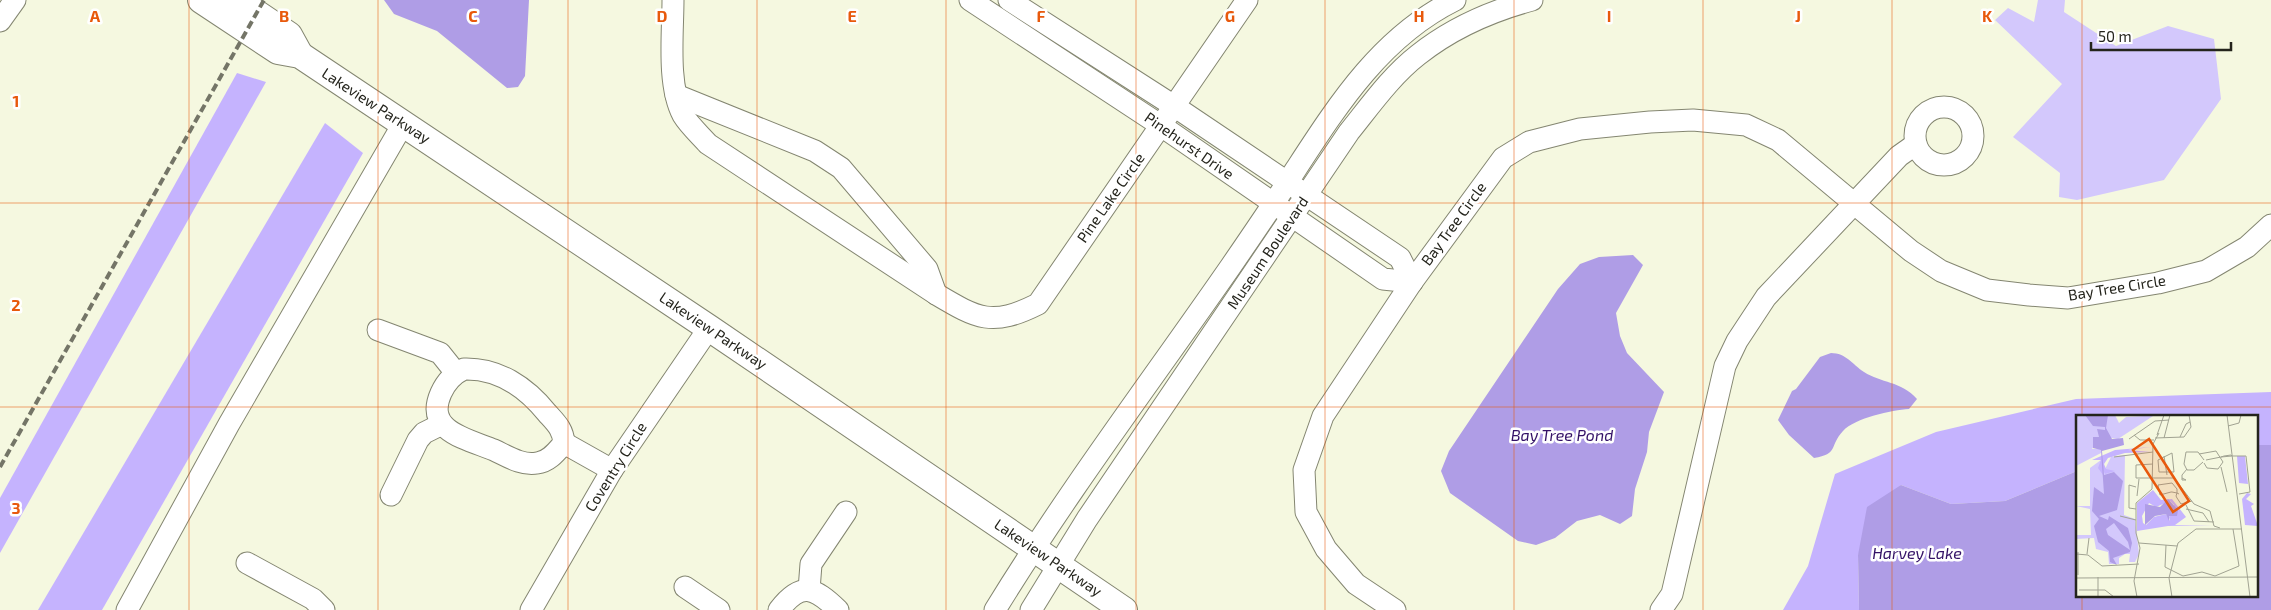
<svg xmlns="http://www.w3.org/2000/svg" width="2271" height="610" font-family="'Exo 2',sans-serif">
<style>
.green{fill:#d3c8fc}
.forest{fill:#c5b3fe}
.water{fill:#af9de6}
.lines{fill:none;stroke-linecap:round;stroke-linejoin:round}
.minor-casing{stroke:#848671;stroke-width:23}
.tertiary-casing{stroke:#848671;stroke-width:28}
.minor{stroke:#fff;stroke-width:21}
.tertiary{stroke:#fff;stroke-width:26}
.rail{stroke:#747567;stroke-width:4;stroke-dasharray:8 4;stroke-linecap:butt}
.grid{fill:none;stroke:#e8590c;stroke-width:1;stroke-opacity:0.55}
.labels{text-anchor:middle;stroke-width:5;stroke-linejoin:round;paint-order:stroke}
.street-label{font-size:15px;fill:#24241c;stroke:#fff}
.water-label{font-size:16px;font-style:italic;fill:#341267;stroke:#fff}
.inset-road{fill:none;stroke:#a1a392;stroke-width:1}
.view{fill:#e8590c;fill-opacity:0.15;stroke:#e8590c;stroke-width:2.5}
.inset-edge{fill:none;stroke:#24241c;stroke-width:2.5}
.grid-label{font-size:16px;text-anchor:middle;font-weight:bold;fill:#e8590c;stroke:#fff;stroke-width:5;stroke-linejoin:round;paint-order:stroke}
</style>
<rect width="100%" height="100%" fill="#f5f8e0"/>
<!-- green -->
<path class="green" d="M2038 0H2065L2064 12 2116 46 2168 26 2214 39 2221 99 2164 180 2077 200 2059 197 2060 173 2013 137 2062 84 1995 20 2008 8 2034 22Z"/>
<!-- forest -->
<g class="forest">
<path d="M237 73 266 82 0 553V498Z"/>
<path d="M325 123 363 153 102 610H38Z"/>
<path d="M2271 392V445H2257V416H2077V471L2005 501 1951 504 1901 485 1858 555 1859 610H1783L1808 566 1835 474 1936 432 2076 399Z"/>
</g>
<!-- water -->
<g class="water">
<path d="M384 0H529L525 76 518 87 507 88 437 31 394 14Z"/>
<path d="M1633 255 1643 265 1616 313 1620 336 1627 353 1664 392 1649 432 1647 452 1635 489 1632 516 1620 524 1600 515 1577 521 1555 538 1536 545 1518 541 1450 493 1441 471 1449 451 1558 289 1580 264 1599 257Z"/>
<path d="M1831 353C1846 353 1852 364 1864 372 1881 383 1901 381 1917 399L1909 409C1892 410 1855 418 1843 431 1829 446 1839 454 1814 458L1789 435 1778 420 1792 391 1796 389 1820 357Z"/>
<path d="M2257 445H2271V610H1859L1858 555 1867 507 1901 485 1951 504 2005 501 2077 471V596H2257Z"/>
</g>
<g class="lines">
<!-- minor casing -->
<g class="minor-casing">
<g id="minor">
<path d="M673 0C673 33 667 85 683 115 689 125 700 135 708 144L936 294C978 319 992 327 1038 304L1247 0"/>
<path d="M970 0 1160 125 1383 279 1412 282"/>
<path d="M1009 0 1174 106 1400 258 1412 282"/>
<path d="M0 21 15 0"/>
<path d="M676 95 815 151 841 168 927 269 936 294"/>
<circle cx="1944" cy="136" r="29"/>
<path d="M378 330 440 353 456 373"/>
<path d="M464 369C498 368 526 387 547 413 556 423 563 429 564 443 557 451 549 462 537 463 522 466 507 456 494 450 467 439 424 431 441 393 446 382 453 374 464 369Z"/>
<path d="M564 443 612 470"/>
<path d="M391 495 418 440 424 433 442 424"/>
<path d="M247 563 313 599 324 610"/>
<path d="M685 587 719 610"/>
<path d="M809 590 811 564 846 512"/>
<path d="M127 610 229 424 403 124"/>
<path d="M531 610 612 470 709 328"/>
<path d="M779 610C801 581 814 587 838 610"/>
<path d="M995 610C1068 491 1152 380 1231 266 1253 234 1275 202 1296 169 1339 103 1382 36 1455 0"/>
<path d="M1031 610 1087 519 1349 132C1370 106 1391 76 1418 55 1452 28 1491 11 1532 0"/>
<path d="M1395 610 1356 584 1326 549 1306 512 1304 470 1323 416 1412 282 1503 158 1529 142 1580 129 1650 122 1693 120 1746 125 1778 140 1911 251 1941 271 1987 290 2029 295 2068 298 2158 283 2206 271 2247 247 2271 225"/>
<path d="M1661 610 1672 594 1725 366 1737 341 1766 297 1899 156 1916 144"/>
</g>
</g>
<!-- tertiary casing -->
<g class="tertiary-casing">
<g id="tertiary">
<path d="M201 0 278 51 300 55 709 328 1124 610"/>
<path d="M237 0 289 35 300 55"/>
</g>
</g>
<!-- minor -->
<use href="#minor" class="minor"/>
<!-- tertiary -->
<use href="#tertiary" class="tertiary"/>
<!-- rail -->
<path class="rail" d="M0 467 264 0"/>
</g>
<!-- grid -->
<path class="grid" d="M189 0V610M378 0V610M568 0V610M757 0V610M946 0V610M1136 0V610M1325 0V610M1514 0V610M1703 0V610M1892 0V610M2082 0V416M0 203H2271M0 407H2271M2082 596V610"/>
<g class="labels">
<!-- street labels -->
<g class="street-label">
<text transform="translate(376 106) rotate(33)" y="5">Lakeview Parkway</text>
<text transform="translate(1189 146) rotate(35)" y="5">Pinehurst Drive</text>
<text transform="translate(1111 198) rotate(-55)" y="5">Pine Lake Circle</text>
<text transform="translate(1454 224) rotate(-54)" y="5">Bay Tree Circle</text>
<text transform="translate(1268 253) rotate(-56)" y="5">Museum Boulevard</text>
<text transform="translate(2117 288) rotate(-9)" y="5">Bay Tree Circle</text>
<text transform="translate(713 331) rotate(34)" y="5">Lakeview Parkway</text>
<text transform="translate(616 467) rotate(-58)" y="5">Coventry Circle</text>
<text transform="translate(1048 558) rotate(34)" y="5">Lakeview Parkway</text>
</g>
<!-- water labels -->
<g class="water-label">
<text x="1562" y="441">Bay Tree Pond</text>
<text x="1917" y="559">Harvey Lake</text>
</g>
</g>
<!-- overview -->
<g transform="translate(2076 415)">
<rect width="182" height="182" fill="#f5f8e0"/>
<path d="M0 0H39L43 8 50 2 87 0 77 1 42 24 24 21 16 34H25V38L0 51ZM49 40 48 100 59 104 63 139 59 147H53L54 139H49L43 143V149H33L32 137 20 134 18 123 0 124V120H15L14 94 0 91H14V53L25 45 26 53 29 54 35 42Z" fill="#d3c8fc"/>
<path d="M75 32 52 35 75 37 49 38 32 43 28 49 30 54 39 56 29 59 27 55V60L22 53 25 45H16L39 35ZM161 41H169L172 69 163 68ZM77 75 85 85 96 84 110 102 99 110H136L92 111 61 116V88ZM94 86 98 90 93 102 94 106 90 99 78 102 70 110 67 108 66 101 73 88 80 92ZM171 78 175 79 170 84 178 89 175 91 182 111 169 110 166 84Z" fill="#c5b3fe" fill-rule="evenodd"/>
<path d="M9 0H32L30 13 36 24 47 23 48 30 26 36 28 60 38 57 47 66 41 95 23 101 32 105 33 101 52 113 56 128 54 137 37 143 41 150 34 147 33 136 22 127 18 111 23 104 16 96 18 72 28 79 25 35 17 33V22H23L21 14 29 15V12L17 11ZM38 108 52 127 54 135 32 120 30 114ZM92 84 102 95 101 101H93V106L90 99 79 101 69 110V89L84 92Z" fill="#af9de6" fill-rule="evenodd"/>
<path class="inset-road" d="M151 0 174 182M152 11 163 8 165 0M58 20 64 25H78M81 20 88 0M104 22 110 9 114 7M79 23 108 22 115 12 113 0M88 23 94 0M53 24 79 6 93 5M96 38 98 57H83L82 45ZM123 39 140 36 147 47 142 54 131 53 128 48M155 40 156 41 145 42 148 41ZM88 41 91 60M156 41H170L174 77 163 79M38 42 77 37M130 45 145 42M127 47 118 55H111L108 49 110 37H122L128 45M77 49 60 50V63H98L118 89 134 96 138 111 144 113M145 52 151 77M106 63 110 65H106V60L111 54M60 72 53 70V93L60 94M103 79 101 78 96 77H95L84 80 82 70 96 68 101 74V78L100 81 101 83 105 89 116 86M61 81 63 64M110 90 118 106 138 107M110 94 127 98 133 107M44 101 60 105M63 128 101 131M90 130 89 152 107 161 126 157 139 161 163 151 157 114M0 139 12 140 26 151 63 149M11 139 13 123M2 160V137M0 163 183 162M93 163 102 128 120 114H166M93 163 96 182M3 175H29L38 182M22 182V162M61 182 58 166 64 133 60 118V88L76 74 77 29 83 18"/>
<path class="view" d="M73 24 113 86 97 97 57 35Z"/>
<rect width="182" height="182" class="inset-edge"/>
</g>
<g class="grid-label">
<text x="95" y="22">A</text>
<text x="284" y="22">B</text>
<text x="473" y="22">C</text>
<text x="662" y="22">D</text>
<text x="852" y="22">E</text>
<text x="1041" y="22">F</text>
<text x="1230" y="22">G</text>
<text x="1419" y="22">H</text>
<text x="1609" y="22">I</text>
<text x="1798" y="22">J</text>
<text x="1987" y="22">K</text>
<text x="16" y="107">1</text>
<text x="16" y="311">2</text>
<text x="16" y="514">3</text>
</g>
<!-- scale -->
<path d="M2091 42v8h140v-8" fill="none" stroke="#24241c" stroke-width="2.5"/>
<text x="2098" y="42" font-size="15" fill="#24241c" stroke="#ffffff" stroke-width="4" paint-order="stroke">50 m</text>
</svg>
